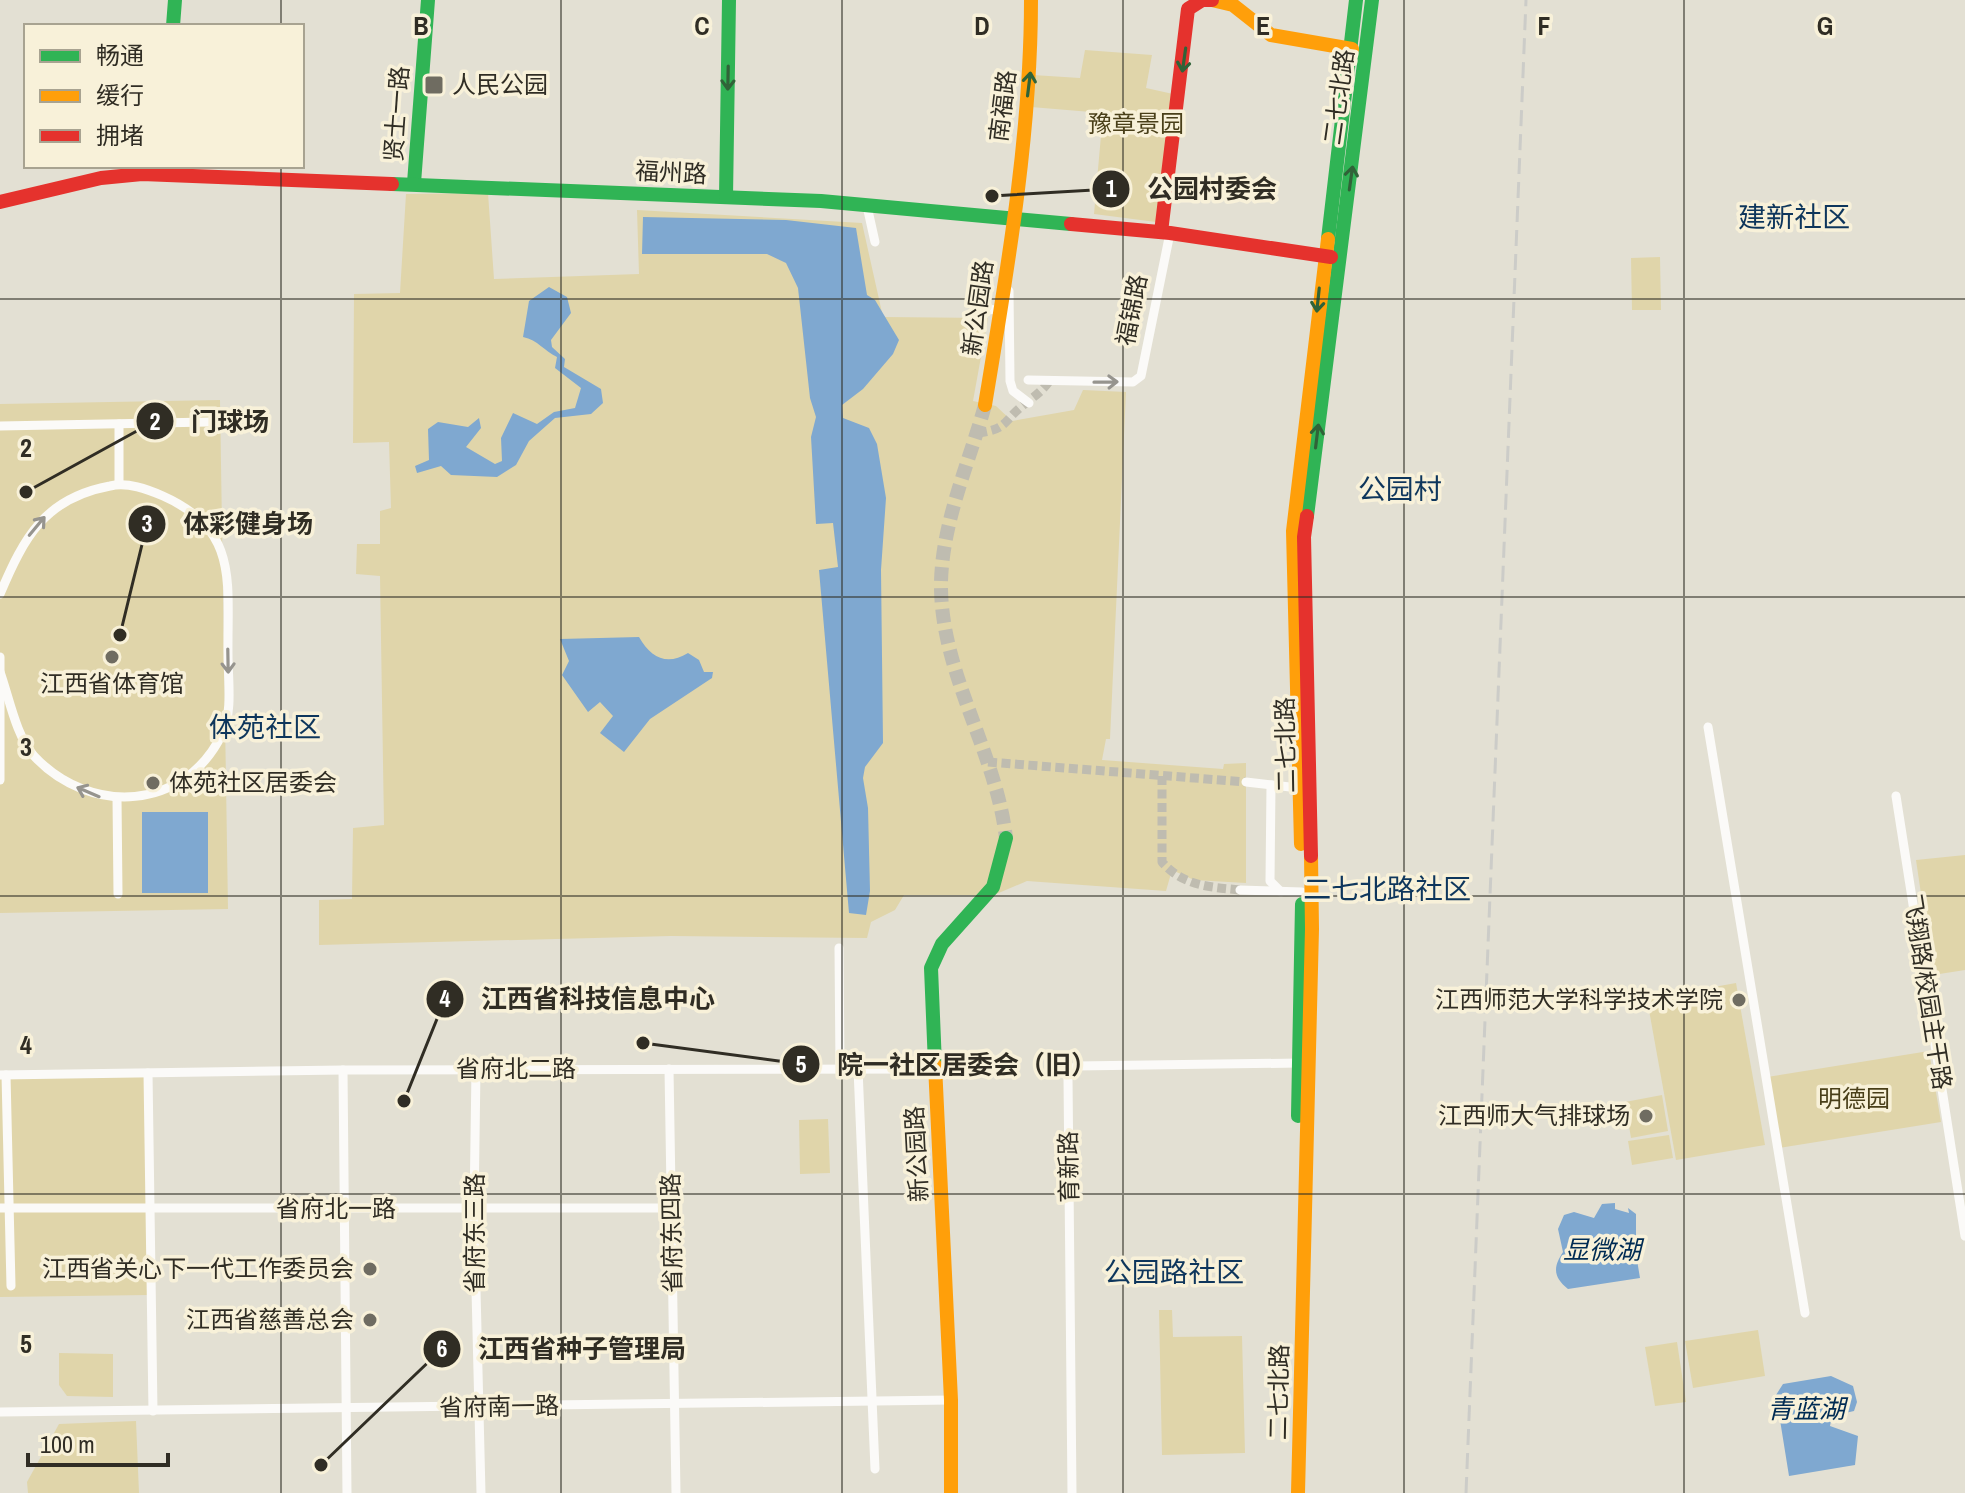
<svg xmlns="http://www.w3.org/2000/svg" width="1965" height="1493" font-family="'Archivo Narrow','Noto Sans SC',sans-serif">
<style>
.green{fill:#e0d5aa}
.water{fill:#7fa8d0}
.lines{fill:none;stroke-linecap:round;stroke-linejoin:round}
.street-tunnel{stroke:#bfbcb0;stroke-width:9;stroke-dasharray:9 4.5;stroke-linecap:butt}
.secondary-tunnel{stroke:#bfbcb0;stroke-width:14;stroke-dasharray:14 7;stroke-linecap:butt}
.street{stroke:#fbfaf8;stroke-width:9}
.fast{stroke:#30b455;stroke-width:14}
.slow{stroke:#ff9f0a;stroke-width:14}
.jam{stroke:#e5322d;stroke-width:14}
.rail{stroke:#ccccc8;stroke-width:3;stroke-dasharray:16 8;stroke-linecap:butt}
.oneway{stroke:#306338}
.oneway2{stroke:#96948e}
.grid{fill:none;stroke:#302d24;stroke-width:2;stroke-opacity:0.55}
.poi-dot{fill:#6f6c61;stroke:#f8f1d9;stroke-width:3}
.labels{text-anchor:middle;stroke-width:7;stroke-linejoin:round;paint-order:stroke}
.poi-label{font-size:24px;fill:#302d24;stroke:#f8f1d9;text-anchor:end}
.street-label{font-size:24px;fill:#302d24;stroke:#f8f1d9}
.park-label{font-size:24px;fill:#493f19;stroke:#f8f1d9}
.water-label{font-size:26px;font-style:italic;fill:#002b53;stroke:#f8f1d9}
.quarter-label{font-size:28px;fill:#0e365c;stroke:#f8f1d9}
.grid-label{font-size:26px;text-anchor:middle;font-weight:bold;fill:#302d24;stroke:#f8f1d9;stroke-width:7;stroke-linejoin:round;paint-order:stroke}
.leader{fill:none;stroke:#302d24;stroke-width:3}
.callout-dot{fill:#302d24;stroke:#f8f1d9;stroke-width:3}
.mark-label{font-size:24px;text-anchor:middle;font-weight:bold;fill:#fff}
.callout-label{font-size:26px;text-anchor:middle;font-weight:bold;fill:#302d24;stroke:#f8f1d9;stroke-width:7;stroke-linejoin:round;paint-order:stroke}
</style>
<rect width="100%" height="100%" fill="#e3e0d3"/>
<!-- green -->
<g class="green">
<path d="M1085 50 1152 55 1146 88 1173 94 1156 222 1094 214 1103 113 1031 107 1033 75 1080 78Z"/>
<path d="M488 193 494 279 639 274 637 210 862 223 883 317 988 318 973 401 996 406 1012 421 1074 410 1083 390 1126 392 1110 739H1106L1102 760 1223 769 1224 764 1246 763V883L1194 880 1172 870 1166 891 1027 881 994 895H904L895 910 871 922 867 938 671 936 319 945V900L352 899 353 828 384 825 380 576 356 574 357 544H380V511L391 508 389 442 353 443 354 294 400 293 406 194Z"/>
<path d="M1660 257 1661 310H1632L1631 258Z"/>
<path d="M220 400 228 909 0 913V404Z"/>
<path d="M1965 855V970L1933 975 1916 860Z"/>
<path d="M1736 983 1765 1145 1676 1160 1647 999Z"/>
<path d="M1929 1051 1941 1122 1779 1148 1767 1077Z"/>
<path d="M145 1076 149 1295 0 1297V1079Z"/>
<path d="M1662 1095 1668 1131 1631 1138 1625 1102Z"/>
<path d="M828 1119 830 1173 800 1174 799 1120Z"/>
<path d="M1669 1135 1673 1158 1632 1165 1628 1141Z"/>
<path d="M1159 1310H1172L1173 1337 1242 1336 1245 1453 1162 1455Z"/>
<path d="M1758 1330 1765 1376 1693 1388 1685 1341Z"/>
<path d="M1677 1342 1686 1402 1655 1406 1645 1347Z"/>
<path d="M59 1353 113 1354V1397L67 1396 59 1385Z"/>
<path d="M136 1421 139 1493H28L27 1482 59 1424Z"/>
</g>
<!-- water -->
<g class="water">
<path d="M643 217 786 220 856 228 867 295 875 300 899 340 893 354 863 389 842 405 843 418 869 428 877 444 886 498 881 570 883 743 865 767 863 778 868 808 870 891 866 915 849 913 819 570 838 567 833 523 816 524 811 437 816 417 810 398 798 288 786 263 767 254H642Z"/>
<path d="M549 287 567 297 571 313 551 340 552 347 565 359 564 367 601 389 603 403 591 414 555 418 529 441 516 465 497 477 451 475 441 466 417 473 415 466 429 460 428 429 438 422 468 427 479 418 481 428 466 447 495 464 502 461 501 438 513 413 537 424 554 412 575 408 581 388 555 368 557 357C544 351 538 340 523 337L529 301Z"/>
<path d="M639 637C651 658 667 666 688 653L699 660 704 672H713L712 678 650 719 624 752 600 733 613 716 600 702 588 712 562 675 569 661 560 639Z"/>
<rect x="142" y="812" width="66" height="81"/>
<path d="M1615 1203V1209L1629 1213 1628 1208 1636 1214V1254L1640 1278 1568 1289C1553 1277 1553 1267 1563 1252L1558 1229 1564 1215 1574 1212 1594 1218 1602 1204Z"/>
<path d="M1831 1376 1853 1386 1857 1402 1854 1411 1832 1416 1830 1426 1858 1436 1855 1465 1789 1476 1776 1395 1783 1384Z"/>
</g>
<g class="lines">
<!-- street-tunnel -->
<g class="street-tunnel">
<path d="M978 433C1007 429 1002 423 1021 407 1033 397 1041 393 1050 380"/>
<path d="M988 762 1246 782"/>
<path d="M1162 776V862C1183 886 1209 887 1240 890"/>
</g>
<!-- secondary-tunnel -->
<path class="secondary-tunnel" d="M985 405C969 463 942 523 941 583 940 672 996 751 1006 838"/>
<!-- street -->
<g class="street">
<path d="M867 206 875 242"/>
<path d="M1009 291 1010 381 1013 391 1029 403"/>
<path d="M977 309 1001 310"/>
<path d="M1028 380 1133 382 1141 376 1170 233"/>
<path d="M119 424V484"/>
<path d="M0 426 209 422"/>
<path d="M0 594C24 537 45 498 110 486 128 482 147 489 163 496 240 530 227 583 228 656 228 680 233 712 222 734 185 811 90 816 34 756 16 736 9 697 0 672"/>
<path d="M0 657V780"/>
<path d="M1708 727 1805 1313"/>
<path d="M1246 782 1299 788"/>
<path d="M1271 785 1270 881 1281 892"/>
<path d="M1896 796 1965 1236"/>
<path d="M117 798 118 894"/>
<path d="M1240 890 1302 892"/>
<path d="M839 948 840 1069"/>
<path d="M476 1069 474 1209 481 1493"/>
<path d="M669 1069 676 1493"/>
<path d="M858 1069 875 1469"/>
<path d="M343 1070 347 1493"/>
<path d="M148 1073 153 1411"/>
<path d="M0 1075 343 1070 935 1069"/>
<path d="M6 1075 11 1286"/>
<path d="M0 1208H672"/>
<path d="M0 1412 951 1400"/>
<path d="M1072 1493 1068 1078 1076 1066 1299 1063"/>
</g>
<!-- fast -->
<g class="fast">
<path d="M173 26 175 0"/>
<path d="M414 183 428 0"/>
<path d="M392 184 821 201 1071 224"/>
<path d="M726 197 729 0"/>
<path d="M1328 239 1356 0"/>
<path d="M1307 516 1372 0"/>
<path d="M935 1065 931 968 942 944 993 887 1006 838"/>
<path d="M1298 1116 1302 904"/>
</g>
<!-- slow -->
<g class="slow">
<path d="M1212 0 1233 5 1271 35 1352 49"/>
<path d="M985 405C1007 272 1031 135 1031 0"/>
<path d="M1301 844 1293 531 1328 239"/>
<path d="M935 1065 951 1400V1493"/>
<path d="M1298 1493 1312 929 1311 856"/>
</g>
<!-- jam -->
<g class="jam">
<path d="M0 202 101 178 142 174 392 184"/>
<path d="M1071 224 1170 233 1331 257"/>
<path d="M1161 232 1188 9 1202 0H1212"/>
<path d="M1307 516 1304 537 1311 856"/>
</g>
<!-- rail -->
<path class="rail" d="M1466 1493 1526 0"/>
</g>
<!-- one-way arrows -->
<defs><path id="oneway-shaft" d="M-6 0H5M1.5-3L5.5 0L1.5 3" fill="none" stroke-width="1.6" stroke-linecap="round" stroke-linejoin="round" transform="scale(2)"/></defs>
<g class="oneway">
<use href="#oneway-shaft" transform="translate(1184 60) rotate(98)"/>
<use href="#oneway-shaft" transform="translate(728 78) rotate(91)"/>
<use href="#oneway-shaft" transform="translate(1029 84) rotate(-83)"/>
<use href="#oneway-shaft" transform="translate(1351 178) rotate(-82)"/>
<use href="#oneway-shaft" transform="translate(1318 300) rotate(96)"/>
<use href="#oneway-shaft" transform="translate(1317 436) rotate(-83)"/>
</g>
<g class="oneway2">
<use href="#oneway-shaft" transform="translate(1106 382) rotate(-1)"/>
<use href="#oneway-shaft" transform="translate(37 526) rotate(-50)"/>
<use href="#oneway-shaft" transform="translate(228 661) rotate(89)"/>
<use href="#oneway-shaft" transform="translate(88 792) rotate(-157)"/>
</g>
<!-- grid -->
<path class="grid" d="M281 0V26M561 0V1493M842 0V1493M1123 0V1493M1404 0V1493M1684 0V1493M281 166V1493M0 299H1965M0 597H1965M0 896H1965M0 1194H1965"/>
<!-- markers -->
<g class="poi-dot">
<rect x="424" y="75" width="20" height="20" rx="4"/>
<circle cx="112" cy="657" r="8"/>
<circle cx="153" cy="783" r="8"/>
<circle cx="1739" cy="1000" r="8"/>
<circle cx="1646" cy="1116" r="8"/>
<circle cx="370" cy="1269" r="8"/>
<circle cx="370" cy="1320" r="8"/>
</g>
<g class="labels">
<!-- poi labels -->
<g class="poi-label">
<text x="452" y="93" text-anchor="start">人民公园</text>
<text x="112" y="692" text-anchor="middle">江西省体育馆</text>
<text x="169" y="791" text-anchor="start">体苑社区居委会</text>
<text x="1723" y="1008">江西师范大学科学技术学院</text>
<text x="1630" y="1124">江西师大气排球场</text>
<text x="354" y="1277">江西省关心下一代工作委员会</text>
<text x="354" y="1328">江西省慈善总会</text>
</g>
<!-- street labels -->
<g class="street-label">
<text transform="translate(1339 97) rotate(-82)" y="8">二七北路</text>
<text transform="translate(1003 106) rotate(-83)" y="8">南福路</text>
<text transform="translate(397 114) rotate(-86)" y="8">贤士一路</text>
<text transform="translate(671 173) rotate(3)" y="8">福州路</text>
<text transform="translate(978 308) rotate(-82)" y="8">新公园路</text>
<text transform="translate(1132 310) rotate(-79)" y="8">福锦路</text>
<text transform="translate(1286 745) rotate(-91)" y="8">二七北路</text>
<text transform="translate(1927 992) rotate(81)" y="8">飞翔路/校园主干路</text>
<text x="516" y="1077">省府北二路</text>
<text transform="translate(917 1154) rotate(-93)" y="8">新公园路</text>
<text transform="translate(1069 1167) rotate(-91)" y="8">育新路</text>
<text x="336" y="1217">省府北一路</text>
<text transform="translate(475 1233) rotate(-90)" y="8">省府东三路</text>
<text transform="translate(672 1233) rotate(-91)" y="8">省府东四路</text>
<text transform="translate(1279 1392) rotate(-89)" y="8">二七北路</text>
<text transform="translate(499 1407) rotate(-1)" y="8">省府南一路</text>
</g>
<!-- park labels -->
<g class="park-label">
<text x="1136" y="132">豫章景园</text>
<text x="1854" y="1107">明德园</text>
</g>
<!-- water labels -->
<g class="water-label">
<text x="1602" y="1259">显微湖</text>
<text x="1806" y="1418">青蓝湖</text>
</g>
<!-- quarter labels -->
<g class="quarter-label">
<text x="1794" y="227">建新社区</text>
<text x="1400" y="499">公园村</text>
<text x="265" y="737">体苑社区</text>
<text x="1387" y="899">二七北路社区</text>
<text x="1174" y="1282">公园路社区</text>
</g>
</g>
<g class="grid-label">
<text x="421" y="35">B</text>
<text x="702" y="35">C</text>
<text x="982" y="35">D</text>
<text x="1263" y="35">E</text>
<text x="1544" y="35">F</text>
<text x="1825" y="35">G</text>
<text x="26" y="457">2</text>
<text x="26" y="756">3</text>
<text x="26" y="1054">4</text>
<text x="26" y="1353">5</text>
</g>
<!-- callouts -->
<path class="leader" d="M992 196L1111 189M26 492L155 421M120 635L147 524M404 1101L445 999M643 1043L801 1064M321 1465L442 1349"/>
<g class="callout-dot">
<circle cx="992" cy="196" r="8"/>
<circle cx="26" cy="492" r="8"/>
<circle cx="120" cy="635" r="8"/>
<circle cx="404" cy="1101" r="8"/>
<circle cx="643" cy="1043" r="8"/>
<circle cx="321" cy="1465" r="8"/>
<circle cx="1111" cy="189" r="20"/>
<circle cx="155" cy="421" r="20"/>
<circle cx="147" cy="524" r="20"/>
<circle cx="445" cy="999" r="20"/>
<circle cx="801" cy="1064" r="20"/>
<circle cx="442" cy="1349" r="20"/>
</g>
<g class="mark-label">
<text x="1111" y="197">1</text>
<text x="155" y="430">2</text>
<text x="147" y="532">3</text>
<text x="445" y="1007">4</text>
<text x="801" y="1073">5</text>
<text x="442" y="1357">6</text>
</g>
<g class="callout-label">
<text x="1212" y="198">公园村委会</text>
<text x="230" y="431">门球场</text>
<text x="248" y="533">体彩健身场</text>
<text x="598" y="1008">江西省科技信息中心</text>
<text x="967" y="1074">院一社区居委会（旧）</text>
<text x="582" y="1358">江西省种子管理局</text>
</g>
<!-- legend -->
<rect x="24" y="24" width="280" height="144" fill="#f8f1d9" stroke="#a8a391" stroke-width="2"/>
<rect x="40" y="50" width="40" height="12" fill="#30b455" stroke="#a8a391" stroke-width="2"/>
<text x="96" y="64" font-size="24" fill="#302d24">畅通</text>
<rect x="40" y="90" width="40" height="12" fill="#ff9f0a" stroke="#a8a391" stroke-width="2"/>
<text x="96" y="104" font-size="24" fill="#302d24">缓行</text>
<rect x="40" y="130" width="40" height="12" fill="#e5322d" stroke="#a8a391" stroke-width="2"/>
<text x="96" y="144" font-size="24" fill="#302d24">拥堵</text>
<!-- scale -->
<path d="M28 1453v12h140v-12" fill="none" stroke="#302d24" stroke-width="4"/>
<text x="40" y="1453" font-size="24" fill="#302d24" stroke="#f8f1d9" stroke-width="6" paint-order="stroke">100 m</text>
</svg>
